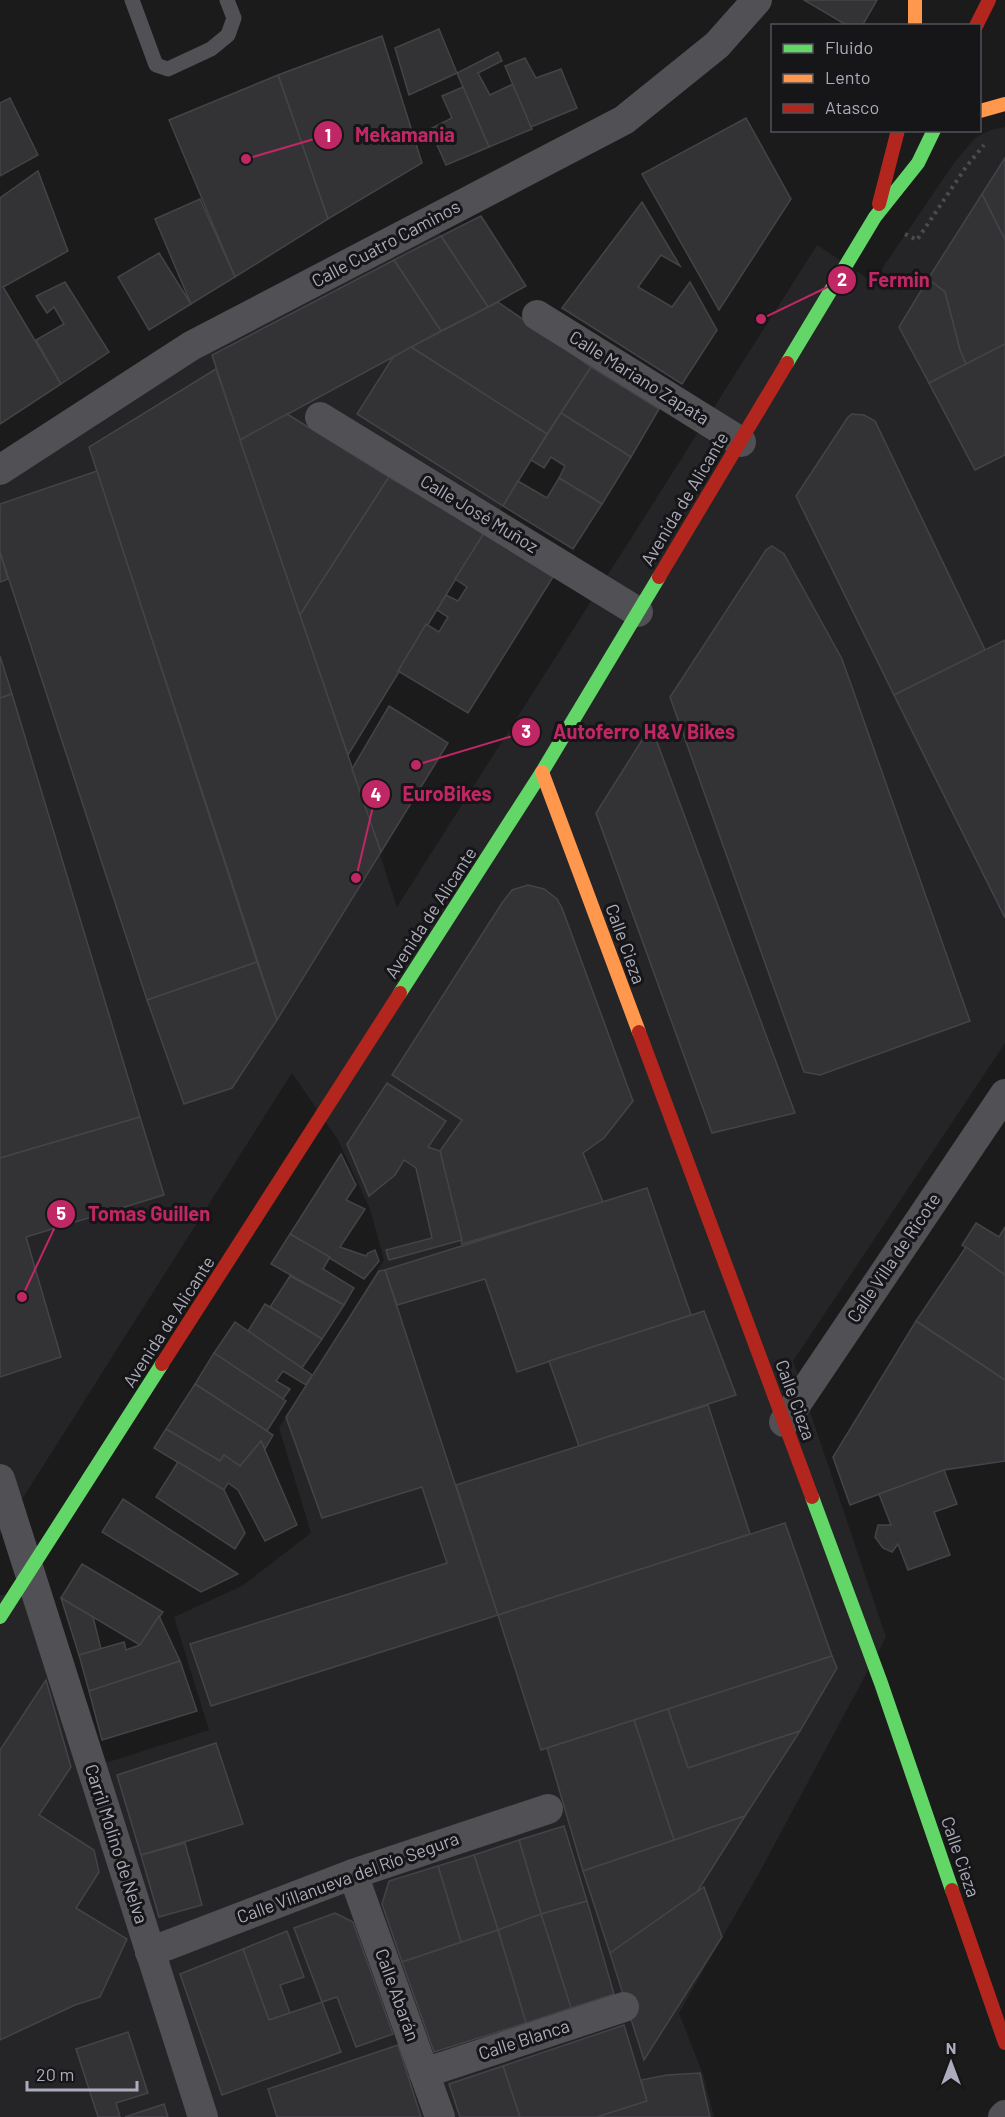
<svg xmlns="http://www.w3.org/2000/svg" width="1005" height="2117" font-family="Barlow,sans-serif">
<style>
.built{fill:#252527}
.building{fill:#333335;stroke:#444347;stroke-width:1.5}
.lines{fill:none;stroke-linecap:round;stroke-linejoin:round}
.path{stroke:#4c4c50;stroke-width:4;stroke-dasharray:3 4.5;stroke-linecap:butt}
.lane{stroke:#515155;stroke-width:15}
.street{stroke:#515155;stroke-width:30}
.fast{stroke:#63d668;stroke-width:14}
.slow{stroke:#ff974d;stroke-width:14}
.jam{stroke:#b3261e;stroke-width:14}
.labels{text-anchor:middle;stroke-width:6;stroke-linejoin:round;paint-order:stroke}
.street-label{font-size:18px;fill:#acadbc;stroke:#161517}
.leader{fill:none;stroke:#c02765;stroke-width:2}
.callout-dot{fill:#c02765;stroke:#161517;stroke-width:2}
.mark-label{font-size:18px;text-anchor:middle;font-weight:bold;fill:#fff}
.callout-label{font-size:20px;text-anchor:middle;font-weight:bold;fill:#c02765;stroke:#161517;stroke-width:6;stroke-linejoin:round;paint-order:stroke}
</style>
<rect width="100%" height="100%" fill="#1b1b1b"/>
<!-- built -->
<path class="built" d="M1005 127V1043L793 1361 886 1637 757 1877 679 2013 703 2074 714 2117H0V1595L46 1592 99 1765 209 1730 174 1617 242 1586 311 1533 279 1428 384 1260 370 1209 338 1140 292 1073 0 1534V484L210 349 436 228 488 306 498 302 591 367 398 671 348 755 397 907 817 245 873 282 954 163 975 138 991 130Z"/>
<!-- building -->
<g class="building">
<path d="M804 0H877L862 26H848Z"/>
<path d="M439 29 457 73 409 95 395 48Z"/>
<path d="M382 36 422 163 328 219 278 75Z"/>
<path d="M498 52 502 61 478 73 490 95 513 84 532 129 489 147 457 73Z"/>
<path d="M525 58 536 78 561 69 577 108 531 127 505 66Z"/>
<path d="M278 75 328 219 235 277 169 120Z"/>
<path d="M463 87 489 147 446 165 430 129 452 118 442 96Z"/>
<path d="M10 98 38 155 0 176V103Z"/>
<path d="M746 118 791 199 719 310 642 174Z"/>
<path d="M1005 158V240L982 194Z"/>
<path d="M38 171 68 251 3 287 61 384 0 424V198Z"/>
<path d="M982 194 1005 240V344L966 364 960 350 945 292 928 279Z"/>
<path d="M200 199 235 277 191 304 155 219Z"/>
<path d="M642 202 680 266 661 255 638 287 672 307 690 282 717 330 682 384 562 308Z"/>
<path d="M481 216 526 286 488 307 441 236Z"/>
<path d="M441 236 488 307 441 331 394 260Z"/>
<path d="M159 253 191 304 149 330 118 277Z"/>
<path d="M394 260 441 331 240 440 212 355Z"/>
<path d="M928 279 945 292 960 350 966 364 929 383 899 327Z"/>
<path d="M65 282 109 352 61 384 36 340 64 324 54 307 47 313 36 296Z"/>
<path d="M498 302 591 367 547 434 411 347Z"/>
<path d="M1005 344V455L975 470 929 383Z"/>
<path d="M411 347 547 434 503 506 357 414 393 357Z"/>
<path d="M591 367 659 409 631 457 561 413Z"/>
<path d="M216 369 381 852 277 1020 89 447Z"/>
<path d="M561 413 631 457 602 504 559 478 565 466 551 457 544 468 531 460Z"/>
<path d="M287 414 389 477 300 615 240 440Z"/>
<path d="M852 414 864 415 875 421 985 650 894 695 796 496 848 417Z"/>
<path d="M97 471 257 962 147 1000 0 552V504Z"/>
<path d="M389 477 484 533 348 755 300 615Z"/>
<path d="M559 478 602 504 573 549 503 506 518 481 547 498Z"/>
<path d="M484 533 553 577 468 713 398 671 426 624 439 632 448 617 437 610 446 595 458 601 467 587 455 579Z"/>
<path d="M772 546 784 554 842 659 970 1021 820 1075 804 1072 670 697 766 550Z"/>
<path d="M0 552 8 579 0 582Z"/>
<path d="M1005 640V918L894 695Z"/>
<path d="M0 656 12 694 0 698Z"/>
<path d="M12 694 140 1117 0 1158V698Z"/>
<path d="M389 706 448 743 381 852 352 769Z"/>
<path d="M651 726 795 1113 712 1133 596 813Z"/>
<path d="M528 885 544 889 557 899 562 908 633 1101 604 1138 583 1153 603 1202 462 1244 440 1151 462 1120 392 1075 502 903 512 890Z"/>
<path d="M257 962 277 1020 232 1088 184 1104 147 1000Z"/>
<path d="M387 1083 446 1121 428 1147 440 1151 462 1240 389 1260 386 1250 432 1238 416 1168 404 1160 395 1175 369 1196 347 1144Z"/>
<path d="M140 1117 164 1195 26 1237 61 1357 0 1377V1158Z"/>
<path d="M341 1154 356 1185 346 1200 365 1209 340 1247 366 1256 368 1253 375 1250 379 1261 364 1279 290 1234Z"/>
<path d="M647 1188 691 1315 517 1372 485 1279 397 1305 385 1270Z"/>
<path d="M976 1223 999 1237 1005 1227V1275L962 1245Z"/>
<path d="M290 1234 330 1257 323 1269 354 1288 344 1305 271 1264Z"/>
<path d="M966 1247 1005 1275V1380L916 1321Z"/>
<path d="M385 1270 498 1615 211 1706 190 1644 447 1563 422 1487 322 1518 286 1417 379 1271Z"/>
<path d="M290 1276 344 1305 322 1339 270 1307Z"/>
<path d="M265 1304 322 1339 302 1368 248 1331Z"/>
<path d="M704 1311 736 1395 579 1446 549 1361Z"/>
<path d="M916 1321 1005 1380V1461L944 1470 850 1505 833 1457Z"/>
<path d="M235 1322 312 1375 306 1385 283 1371 276 1381 290 1389 283 1399 214 1353Z"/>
<path d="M214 1353 286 1401 267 1431 195 1384Z"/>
<path d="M195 1384 273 1435 265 1449 261 1441 240 1466 224 1455 220 1461 166 1429Z"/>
<path d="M708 1405 750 1534 498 1615 456 1485Z"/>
<path d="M166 1429 220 1461 224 1455 240 1466 261 1441 297 1525 265 1541 238 1490 228 1483 224 1490 154 1448Z"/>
<path d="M178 1462 224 1490 245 1533 235 1549 156 1497Z"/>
<path d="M944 1470 957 1504 934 1512 950 1555 908 1570 898 1544 892 1552 883 1548 875 1537 878 1525H891L879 1494Z"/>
<path d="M123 1499 238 1574 201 1592 102 1532Z"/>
<path d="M785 1523 832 1656 541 1750 498 1615Z"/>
<path d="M82 1564 163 1612 140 1645 61 1598Z"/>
<path d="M61 1598 93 1617 101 1649 79 1655Z"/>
<path d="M159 1616 180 1661 89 1691 79 1655 124 1642 126 1650 140 1645Z"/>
<path d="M832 1656 837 1668 800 1731 688 1768 668 1709Z"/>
<path d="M180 1661 197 1711 102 1740 89 1691Z"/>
<path d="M46 1680 71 1767 39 1815 94 1850 99 1872 76 1908 127 1939 100 1997 75 2005 0 2040V1750Z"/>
<path d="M668 1709 688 1768 800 1731 745 1816 674 1840 634 1720Z"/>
<path d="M634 1720 674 1840 583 1871 547 1748Z"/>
<path d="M216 1743 243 1824 141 1855 117 1775Z"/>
<path d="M745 1816 697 1892 610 1953 583 1871Z"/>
<path d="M564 1826 587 1901 541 1914 519 1840Z"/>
<path d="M519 1840 541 1914 498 1930 474 1855Z"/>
<path d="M185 1843 202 1905 159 1917 141 1855Z"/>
<path d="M474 1855 498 1930 461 1942 438 1866Z"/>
<path d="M438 1866 461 1942 402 1962 382 1904 389 1881Z"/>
<path d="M704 1887 722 1937 644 2060 610 1953Z"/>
<path d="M587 1901 614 1994 571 2008 541 1914Z"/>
<path d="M335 1913 353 1922 393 2034 356 2047 337 1997 322 2002 294 1928Z"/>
<path d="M541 1914 571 2008 526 2023 498 1930Z"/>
<path d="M498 1930 526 2023 434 2052 402 1962Z"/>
<path d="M287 1931 304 1977 280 1985 290 2013 269 2020 243 1949Z"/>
<path d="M243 1949 269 2020 322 2002 341 2052 222 2095 180 1974Z"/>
<path d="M624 2025 647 2101 597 2117H520L503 2066Z"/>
<path d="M128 2032 148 2093 116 2103 120 2117H98L76 2049Z"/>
<path d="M398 2045 421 2117H277L268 2089Z"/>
<path d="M503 2066 520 2117H460L449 2084Z"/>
<path d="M700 2073 710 2117H597L647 2101 641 2080 667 2075Z"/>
<path d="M164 2104 168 2117H125Z"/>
</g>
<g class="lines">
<!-- path -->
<path class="path" d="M905 234 917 240 966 167 984 145"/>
<!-- lane -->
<path class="lane" d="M132 0 156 65 168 69 211 49 228 35 234 18 227 0"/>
<!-- street -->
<g class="street">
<path d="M537 315 741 442"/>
<path d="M320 417 638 612"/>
<path d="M0 470 191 346 624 120 717 45 757 0"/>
<path d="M784 1422 1005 1094"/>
<path d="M0 1479 203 2117"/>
<path d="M353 1874 440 2117"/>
<path d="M150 1952 353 1874 548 1809"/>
<path d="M424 2073 624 2007"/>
<path d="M1003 2117 1005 2115"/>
</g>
<!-- fast -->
<g class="fast">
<path d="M787 363 875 217 918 163 934 130"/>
<path d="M400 993 542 772 659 577"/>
<path d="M812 1497 881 1683 952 1890"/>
<path d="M0 1617 162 1364"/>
</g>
<!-- slow -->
<g class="slow">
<path d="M915 0V26"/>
<path d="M980 111 1005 104"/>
<path d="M542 772 639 1032"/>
</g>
<!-- jam -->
<g class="jam">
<path d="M976 26 989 0"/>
<path d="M879 204 898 130"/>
<path d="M659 577 787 363"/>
<path d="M639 1032 812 1497"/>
<path d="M162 1364 400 993"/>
<path d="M952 1890 1005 2043"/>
</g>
</g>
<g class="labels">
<!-- street labels -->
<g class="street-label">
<text transform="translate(386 244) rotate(-28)" y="6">Calle Cuatro Caminos</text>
<text transform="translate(639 378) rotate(32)" y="6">Calle Mariano Zapata</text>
<text transform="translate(685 499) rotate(-59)" y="6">Avenida de Alicante</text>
<text transform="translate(479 514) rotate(31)" y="6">Calle José Muñoz</text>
<text transform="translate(431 913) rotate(-57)" y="6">Avenida de Alicante</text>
<text transform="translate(625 944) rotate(70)" y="6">Calle Cieza</text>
<text transform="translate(894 1258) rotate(-56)" y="6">Calle Villa de Ricote</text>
<text transform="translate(169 1322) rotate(-57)" y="6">Avenida de Alicante</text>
<text transform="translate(795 1400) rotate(70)" y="6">Calle Cieza</text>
<text transform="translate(116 1844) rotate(72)" y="6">Carril Molino de Nelva</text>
<text transform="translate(960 1857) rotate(71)" y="6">Calle Cieza</text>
<text transform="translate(348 1878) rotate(-20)" y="6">Calle Villanueva del Río Segura</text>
<text transform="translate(397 1995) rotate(70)" y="6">Calle Abarán</text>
<text transform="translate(524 2040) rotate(-18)" y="6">Calle Blanca</text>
</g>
</g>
<!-- callouts -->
<path class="leader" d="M246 159L328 135M761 319L842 280M416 765L526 732M356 878L376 794M22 1297L61 1214"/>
<g class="callout-dot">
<circle cx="246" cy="159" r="6"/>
<circle cx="761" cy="319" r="6"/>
<circle cx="416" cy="765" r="6"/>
<circle cx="356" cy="878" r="6"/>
<circle cx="22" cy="1297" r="6"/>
<circle cx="328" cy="135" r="15"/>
<circle cx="842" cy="280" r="15"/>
<circle cx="526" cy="732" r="15"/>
<circle cx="376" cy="794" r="15"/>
<circle cx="61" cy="1214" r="15"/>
</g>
<g class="mark-label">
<text x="328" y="142">1</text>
<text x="842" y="286">2</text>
<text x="526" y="738">3</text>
<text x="376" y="801">4</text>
<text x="61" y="1220">5</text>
</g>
<g class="callout-label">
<text x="405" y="142">Mekamania</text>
<text x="899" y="287">Fermin</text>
<text x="644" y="739">Autoferro H&amp;V Bikes</text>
<text x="447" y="801">EuroBikes</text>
<text x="149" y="1221">Tomas Guillen</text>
</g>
<!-- legend -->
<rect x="771" y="24" width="210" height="108" fill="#161517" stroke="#525259" stroke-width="1.5"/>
<rect x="783" y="44" width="30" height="9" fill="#63d668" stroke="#525259" stroke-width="1.5"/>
<text x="825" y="54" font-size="18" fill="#acadbc">Fluido</text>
<rect x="783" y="74" width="30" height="9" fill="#ff974d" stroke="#525259" stroke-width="1.5"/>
<text x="825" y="84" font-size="18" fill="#acadbc">Lento</text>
<rect x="783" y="104" width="30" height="9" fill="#b3261e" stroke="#525259" stroke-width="1.5"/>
<text x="825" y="114" font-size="18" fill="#acadbc">Atasco</text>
<!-- north arrow -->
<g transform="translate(951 2063)" stroke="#161517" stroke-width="4.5" paint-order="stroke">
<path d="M0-4.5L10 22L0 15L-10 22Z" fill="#acadbc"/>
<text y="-9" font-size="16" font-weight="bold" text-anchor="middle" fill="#acadbc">N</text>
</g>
<!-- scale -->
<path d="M27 2081v9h110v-9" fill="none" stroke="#acadbc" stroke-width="3"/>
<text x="36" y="2081" font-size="18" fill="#acadbc" stroke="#161517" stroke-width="4.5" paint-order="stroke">20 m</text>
</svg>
